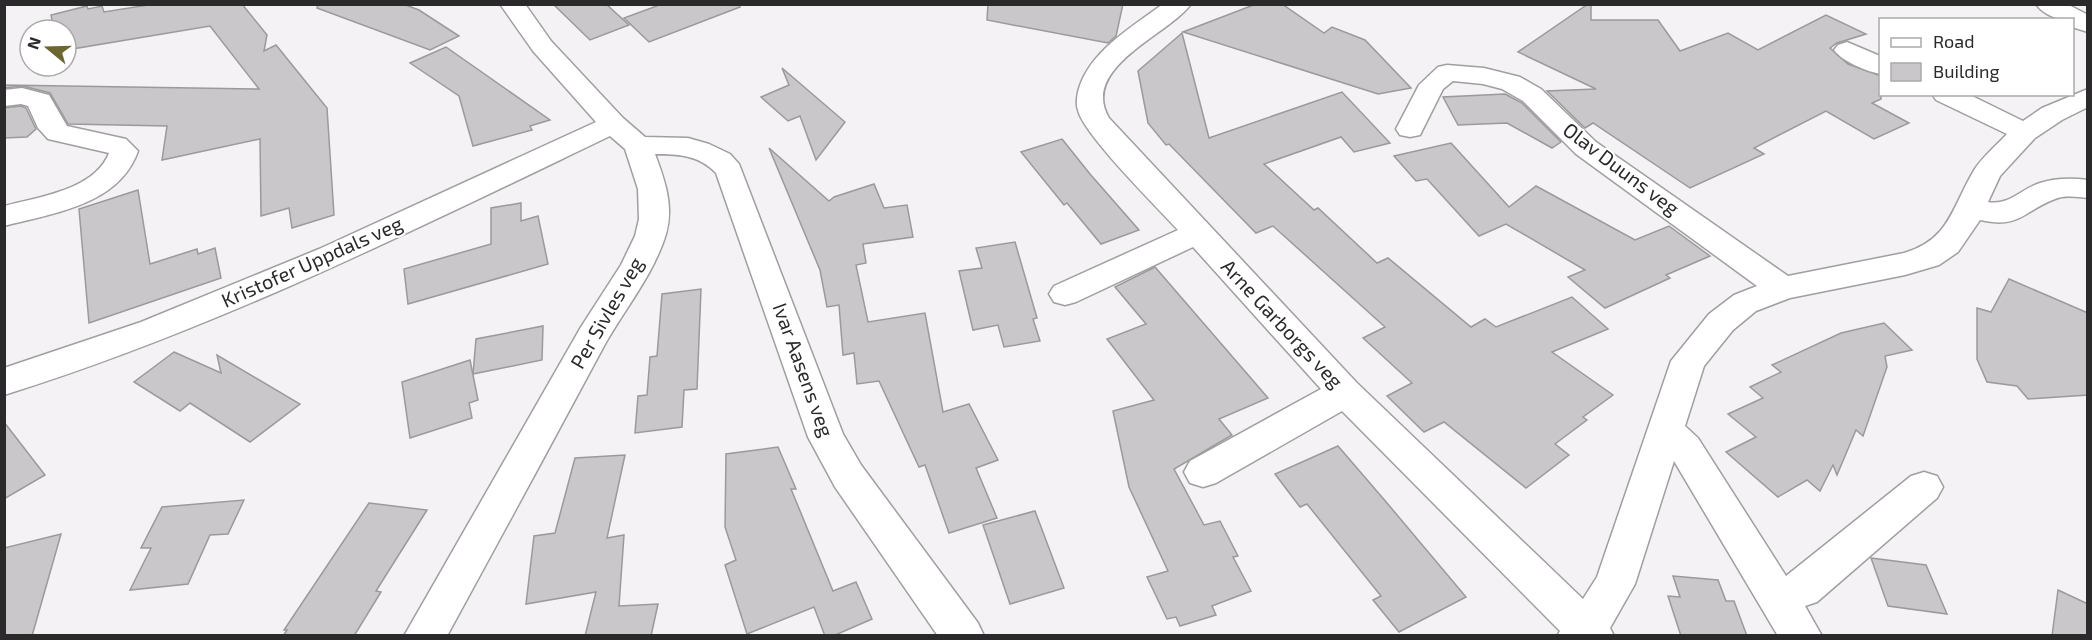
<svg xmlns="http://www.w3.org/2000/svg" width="2092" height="640" font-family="'Exo 2',sans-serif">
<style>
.building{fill:#c9c7ca;stroke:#9b999c;stroke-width:1.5}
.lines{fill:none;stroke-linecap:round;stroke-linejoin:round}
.minor-casing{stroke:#a09ea1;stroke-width:3}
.minor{fill:#fff;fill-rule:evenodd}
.labels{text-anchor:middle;stroke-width:4.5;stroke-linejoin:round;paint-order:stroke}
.street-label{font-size:20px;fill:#2b2a2b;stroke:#fff}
</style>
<rect width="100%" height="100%" fill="#f4f2f5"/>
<!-- building -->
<g class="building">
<path d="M154 4H242L267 35 264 51 276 45 327 108 334 215 292 228 289 208 261 216 260 139 162 160 167 126 68 124 50 93 23 86 4 88V85L259 89 210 26 66 50V30H54L51 15 87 6 88 9 102 6 104 12Z"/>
<path d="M318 4H403L419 10 459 36 430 50 317 8Z"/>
<path d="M553 4H606L629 25 590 40Z"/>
<path d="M662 4H739L740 7 649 42 624 18Z"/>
<path d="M988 4H1123L1116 36 1108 43 987 20Z"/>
<path d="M1256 4H1282L1324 33 1332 27 1365 40 1411 88 1378 94 1183 32Z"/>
<path d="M1588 4H1591V20H1658L1680 51 1728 33 1758 50 1826 15 1866 34 1837 43 1830 48 1848 64 1881 76V99L1872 103 1909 123 1874 139 1826 111 1754 148 1764 154 1690 188 1593 123 1585 128 1547 91 1596 89 1518 52Z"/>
<path d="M1182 33 1209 138 1342 92 1390 143 1354 152 1341 137 1264 164 1314 210 1318 208 1377 263 1388 258 1471 327 1485 319 1496 327 1572 297 1608 329 1552 352 1613 395 1583 417 1587 420 1555 444 1569 455 1526 488 1444 422 1424 432 1387 396 1412 383 1363 338 1385 327 1273 226 1256 233 1169 144 1166 145 1148 123 1138 71Z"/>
<path d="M446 47 550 120 530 126 532 130 473 146 459 96 410 63Z"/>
<path d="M782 68 845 122 816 160 800 116 788 121 761 97 789 85Z"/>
<path d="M1505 94 1522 103 1561 142 1552 148 1507 123 1458 125 1443 97Z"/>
<path d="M21 106 26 108 36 129 27 137 4 138V108Z"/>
<path d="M1062 139 1090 174 1139 230 1101 244 1067 203 1064 205 1021 152Z"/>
<path d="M1451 143 1509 207 1536 186 1635 240 1669 226 1710 256 1666 275 1670 278 1605 308 1568 277 1585 270 1506 224 1479 236 1427 179 1416 181 1394 156Z"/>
<path d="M769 148 829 201 834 197 874 184 884 208 907 205 913 237 863 244 866 263 856 265 868 322 925 313 943 412 969 404 998 460 976 468 997 518 949 533 925 465 919 467 879 381 857 384 854 353 843 355 839 305 827 307 820 270Z"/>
<path d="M138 190 150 264 197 249 198 254 215 248 221 278 89 323 79 209Z"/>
<path d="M521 203V221L538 216 548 264 408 304 404 269 491 244V208Z"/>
<path d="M1015 242 1037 318 1033 319 1040 341 1004 347 998 325 973 330 959 271 982 268 976 248Z"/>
<path d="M1155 267 1268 398 1219 419 1232 435 1174 469 1204 525 1220 521 1238 556 1233 557 1251 591 1212 606 1216 615 1180 626 1176 617 1167 619 1147 577 1168 571 1129 487 1113 411 1154 400 1107 339 1146 324 1115 287Z"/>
<path d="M2009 279 2088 313V395L2028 399 2017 386 1987 382 1977 359V308L1991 312Z"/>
<path d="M701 289 697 389 684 390 682 427 635 433 638 396 647 395 650 357 657 356 662 294Z"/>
<path d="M1884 323 1912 350 1885 356 1887 367 1863 436 1856 430 1837 475 1833 465 1820 491 1807 480 1778 497 1726 452 1756 437 1728 414 1763 398 1750 387 1781 372 1772 365 1841 333Z"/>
<path d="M543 326 542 360 473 374 476 339Z"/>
<path d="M174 352 221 373 217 355 300 404 250 442 190 403 180 411 134 382Z"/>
<path d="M470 360 478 400 469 403 472 418 410 438 402 382Z"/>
<path d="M4 422 45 475 4 499Z"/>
<path d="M1338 446 1387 503 1466 597 1399 632 1373 600 1381 596 1307 504 1300 507 1275 474Z"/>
<path d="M778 447 796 489H791L833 591 856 582 872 619 833 636H825L814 607 747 634 725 565 736 560 725 527 726 454Z"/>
<path d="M625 455 607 538 624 535 619 606 658 604 651 636H585L596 592 526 604 534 536 555 533 575 458Z"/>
<path d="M244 500 228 534 210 535 188 584 130 590 151 548H141L162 507Z"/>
<path d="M369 503 427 510 376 591 381 592 354 636H283L287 630H284Z"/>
<path d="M1035 511 1064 588 1010 604 983 525Z"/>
<path d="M61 534 32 636H4V548Z"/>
<path d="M1871 558 1926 565 1947 614 1888 606Z"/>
<path d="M1673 576 1718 580 1726 601H1734L1747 636H1681L1668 596 1680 597Z"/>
<path d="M2058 590 2088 604V636H2052Z"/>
</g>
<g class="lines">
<!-- minor casing -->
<g class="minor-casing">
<g id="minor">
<path d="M500 4H525L551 41 623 118 645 137 688 138 709 144 730 154 739 164 843 434 861 465 978 623 984 636H938L835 487 808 437 716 173C699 155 678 154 655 154 665 181 674 206 666 234 654 274 624 310 604 346 552 443 500 539 447 636H404L581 327 621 265 635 236 639 219 638 189 625 149 610 136C412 231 215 329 4 395V368L141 322 319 249 596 122 533 51Z"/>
<path d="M1163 4H1191C1170 34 1079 67 1109 118L1357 383 1583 599 1597 577 1671 361 1709 314 1734 295 1757 286 1576 154 1523 101 1502 89 1483 84 1453 81 1443 89 1420 135 1410 137 1400 135 1396 129 1419 85 1438 67 1447 65 1484 68 1520 77 1541 89 1596 142 1788 276 1904 253C1949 240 1952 208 1973 172 1981 158 1996 146 2007 134L1936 100 1932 94H1968L2023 121 2042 108 2088 89V107L2062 120 2035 138 2000 176 1988 202C2009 206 2021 189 2040 183 2055 178 2072 178 2088 180V198C2077 197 2065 195 2055 199 2023 211 2020 229 1980 220L1958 252 1939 265 1905 275 1790 298 1756 311 1733 330 1704 366 1685 426 1698 438 1786 576 1911 476 1924 472 1937 476 1943 487 1937 498 1817 602 1805 606 1822 636H1778L1674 461 1635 584 1610 628 1614 636H1557L1560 631 1342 411 1216 483 1203 487 1190 483 1184 472 1190 461 1321 389 1193 247 1076 302 1065 305 1054 302 1049 294 1054 286 1178 230C1158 208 1083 134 1078 110 1076 105 1077 97 1078 92 1088 52 1132 27 1163 4Z"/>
<path d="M2036 4H2067L2088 15V32L2072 27V20C2059 20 2044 16 2036 4Z"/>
<path d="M1847 42 1880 56V74C1866 71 1843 62 1834 50L1838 45Z"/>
<path d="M22 88 49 95 67 126 126 139 138 151C119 205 54 213 4 226V206C38 197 95 190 109 153L48 139 38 128 28 106 21 104 4 106V90Z"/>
</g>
</g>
<!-- minor -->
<use href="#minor" class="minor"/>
</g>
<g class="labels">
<!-- street labels -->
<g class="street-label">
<text transform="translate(1621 169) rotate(37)" y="7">Olav Duuns veg</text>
<text transform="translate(312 262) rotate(-24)" y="7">Kristofer Uppdals veg</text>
<text transform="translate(607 313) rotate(-60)" y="7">Per Sivles veg</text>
<text transform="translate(1282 324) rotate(47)" y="7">Arne Garborgs veg</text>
<text transform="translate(803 370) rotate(70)" y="7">Ivar Aasens veg</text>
</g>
</g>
<!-- border -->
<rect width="2092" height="640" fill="none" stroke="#2b2a2b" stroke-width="12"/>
<!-- legend -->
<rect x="1879" y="18" width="195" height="78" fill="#ffffff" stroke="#aaaaaa" stroke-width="1.5"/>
<rect x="1891" y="38" width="30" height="9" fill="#ffffff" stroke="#aaaaaa" stroke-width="1.5"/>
<text x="1933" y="48" font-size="18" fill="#2b2a2b">Road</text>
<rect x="1891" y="63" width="30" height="18" fill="#c9c7ca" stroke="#aaaaaa" stroke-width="1.5"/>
<text x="1933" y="78" font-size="18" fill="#2b2a2b">Building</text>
<!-- north arrow -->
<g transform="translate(48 48) rotate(289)"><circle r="28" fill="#ffffff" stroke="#aaaaaa" stroke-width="1.5"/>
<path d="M0-4.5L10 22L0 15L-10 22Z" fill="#6c6633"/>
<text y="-9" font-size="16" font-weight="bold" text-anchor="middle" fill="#2b2a2b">N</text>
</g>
</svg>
